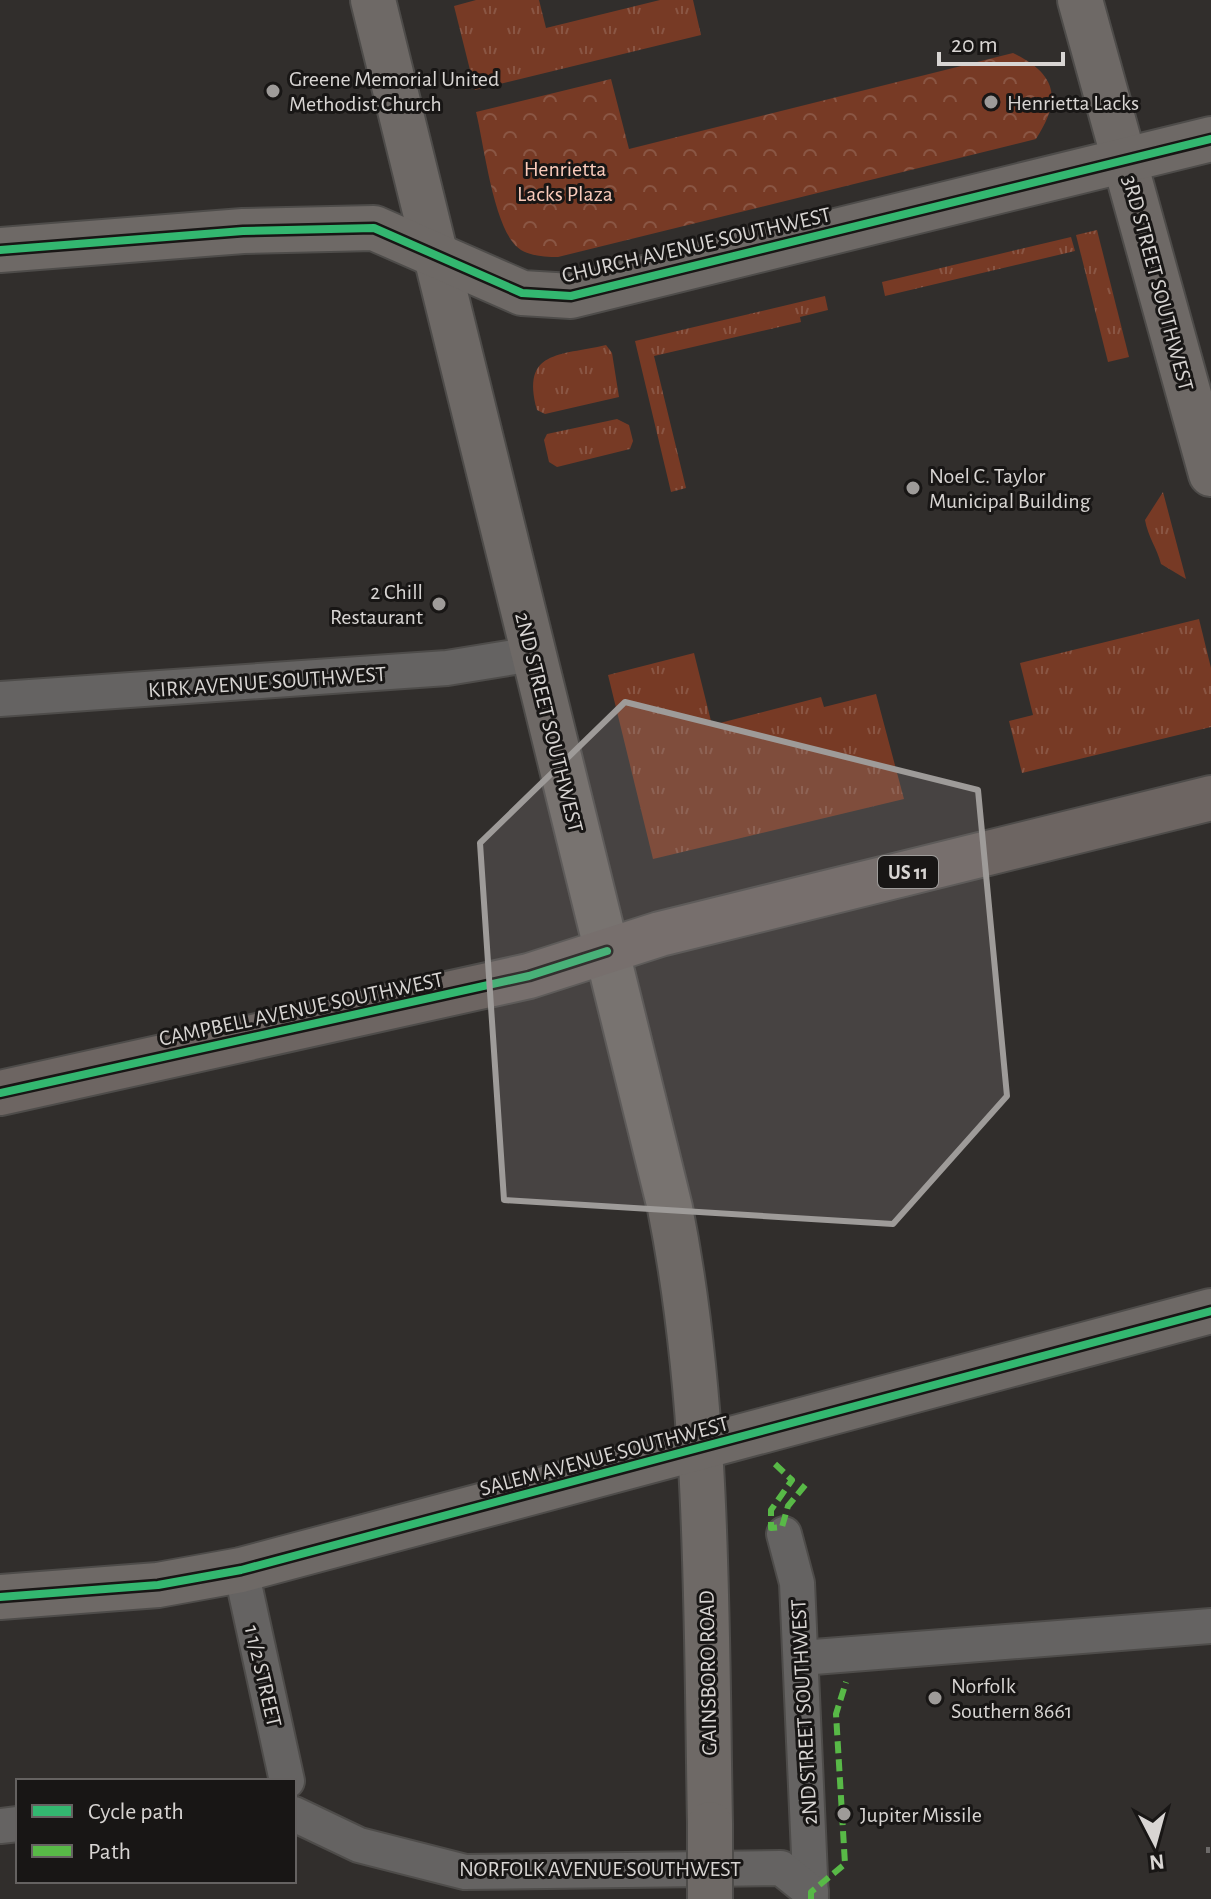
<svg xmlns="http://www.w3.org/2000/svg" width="1211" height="1899" font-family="'Alegreya Sans',sans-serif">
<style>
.grass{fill:url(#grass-tufts)}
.forest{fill:url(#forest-crowns)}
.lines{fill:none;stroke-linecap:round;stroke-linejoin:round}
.street-casing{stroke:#4e4c4a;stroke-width:38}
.secondary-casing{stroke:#4e4c4a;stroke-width:48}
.primary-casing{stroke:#4e4c4a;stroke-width:48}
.street{stroke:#656362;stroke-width:34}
.secondary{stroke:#6e6966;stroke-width:44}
.primary{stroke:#6d6562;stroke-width:44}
.rail{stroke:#6d6b6a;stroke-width:6;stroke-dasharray:4 8;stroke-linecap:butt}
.secondary-bridge-casing{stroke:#4e4c4a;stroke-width:48;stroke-linecap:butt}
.secondary-bridge{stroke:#6e6966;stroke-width:44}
.quiet{stroke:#58b947;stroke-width:6;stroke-dasharray:12 6;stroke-linecap:butt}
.cycleway-casing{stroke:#181615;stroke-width:13}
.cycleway{stroke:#33b770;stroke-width:8}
.marked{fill:#9e9b99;fill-opacity:0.2;stroke:#9e9b99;stroke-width:6;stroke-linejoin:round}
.poi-dot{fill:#9e9b99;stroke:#181615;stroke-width:3}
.labels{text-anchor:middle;stroke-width:6;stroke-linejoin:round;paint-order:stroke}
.shield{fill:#181615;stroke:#9e9c9a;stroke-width:2}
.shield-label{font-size:20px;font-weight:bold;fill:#d8d5d3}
.poi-label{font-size:22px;fill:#d8d5d3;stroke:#181615;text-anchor:start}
.park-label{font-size:22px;fill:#facbbb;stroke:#181615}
.street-label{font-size:22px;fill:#d8d5d3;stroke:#181615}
</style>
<defs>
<pattern id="grass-tufts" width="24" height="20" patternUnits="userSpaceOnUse" patternTransform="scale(2)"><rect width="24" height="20" fill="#773a25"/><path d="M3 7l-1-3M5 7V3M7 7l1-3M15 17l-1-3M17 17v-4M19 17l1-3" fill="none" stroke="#8a5644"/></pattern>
<pattern id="forest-crowns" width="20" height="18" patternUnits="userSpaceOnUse" patternTransform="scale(2)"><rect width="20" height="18" fill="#773a25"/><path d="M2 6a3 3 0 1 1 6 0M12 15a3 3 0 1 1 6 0" fill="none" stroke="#8a5644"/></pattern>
</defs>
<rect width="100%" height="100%" fill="#312e2c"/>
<!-- grass -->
<g class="grass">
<path d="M476 0H539L546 28 660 0H693L701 35 475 90 454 6Z"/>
<path d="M1097 230 1129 357 1108 362 1076 235Z"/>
<path d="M1071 237 1075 251 885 296 882 282Z"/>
<path d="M825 296 828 310 800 317 801 322 654 356 686 488 671 492 635 341Z"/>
<path d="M606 345 612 353 619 397 545 414 537 410C521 350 559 356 606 345Z"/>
<path d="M617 419 629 425 633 441 630 449 557 467 549 462 544 440 547 434Z"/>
<path d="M1163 492 1186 579 1161 564C1157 548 1148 537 1145 520Z"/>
<path d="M1199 619 1211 668V727L1022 773 1009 721 1033 715 1020 663Z"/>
<path d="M694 653 712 725 821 697 824 707 876 694 904 799 653 859 608 675Z"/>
</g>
<!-- forest -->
<path class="forest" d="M1013 53C1057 74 1062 99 1036 139L558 257C544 257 526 256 516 246 493 223 484 145 476 112L611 79 629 149Z"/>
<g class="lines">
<!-- street casing -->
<g class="street-casing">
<g id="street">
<path d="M0 699 447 668 533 654"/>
<path d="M784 1534 797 1583 811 1899"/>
<path d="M241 1570 287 1781"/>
<path d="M801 1658 1211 1626"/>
<path d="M294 1814 359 1845 465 1872 781 1868 811 1892"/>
<path d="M0 1826 18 1824"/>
</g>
</g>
<!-- secondary casing -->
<g class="secondary-casing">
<g id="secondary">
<path d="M373 0 670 1208C710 1410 706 1618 710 1824"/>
<path d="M1080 0 1211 474"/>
<path d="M0 250 243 231 374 228 522 293 571 296 1211 139"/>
<path d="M0 1597 158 1585 241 1570 1211 1311"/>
</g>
</g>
<!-- primary casing -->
<g class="primary-casing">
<path id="primary" d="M0 1093 529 976 660 934 1211 798"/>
</g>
<!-- street -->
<use href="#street" class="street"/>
<!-- secondary -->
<use href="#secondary" class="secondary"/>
<!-- primary -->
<use href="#primary" class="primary"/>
<!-- rail -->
<path class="rail" d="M1206 1850H1211"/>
<!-- secondary-bridge casing -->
<g class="secondary-bridge-casing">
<path id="secondary-bridge" d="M710 1824V1899"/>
</g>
<!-- secondary-bridge -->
<use href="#secondary-bridge" class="secondary-bridge"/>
<!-- quiet -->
<g class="quiet">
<path d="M775 1464 792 1480 771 1510V1528L782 1527 788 1506 806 1484"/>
<path d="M811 1899V1892L845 1864 836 1714 846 1682"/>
</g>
<!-- cycleway casing -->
<g class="cycleway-casing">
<g id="cycleway">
<path d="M0 250 243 231 374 228 522 293 571 296 1211 139"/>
<path d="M0 1093 529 976 607 951"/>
<path d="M0 1597 158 1585 241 1570 1211 1311"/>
</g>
</g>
<!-- cycleway -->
<use href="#cycleway" class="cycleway"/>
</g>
<!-- marked area -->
<path class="marked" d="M625 702 978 790 1007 1096 893 1224 504 1200 480 843Z"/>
<!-- markers -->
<g class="poi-dot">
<circle cx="273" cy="91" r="8"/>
<circle cx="991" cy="102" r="8"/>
<circle cx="913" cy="488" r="8"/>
<circle cx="439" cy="604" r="8"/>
<circle cx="935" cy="1698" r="8"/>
<circle cx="844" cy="1814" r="8"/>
</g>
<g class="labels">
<!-- shield labels -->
<rect class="shield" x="878" y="856" width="60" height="32" rx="6"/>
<g class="shield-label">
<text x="908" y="879">US 11</text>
</g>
<!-- poi labels -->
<g class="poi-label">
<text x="289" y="86">Greene Memorial United<tspan x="289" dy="25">Methodist Church</tspan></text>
<text x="1007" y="110">Henrietta Lacks</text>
<text x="929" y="483">Noel C. Taylor<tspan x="929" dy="25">Municipal Building</tspan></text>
<text x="423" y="599" text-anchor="end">2 Chill<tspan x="423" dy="25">Restaurant</tspan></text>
<text x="951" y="1693">Norfolk<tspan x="951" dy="25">Southern 8661</tspan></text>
<text x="860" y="1822">Jupiter Missile</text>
</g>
<!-- park labels -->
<g class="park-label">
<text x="565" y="176">Henrietta<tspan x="565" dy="25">Lacks Plaza</tspan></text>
</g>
<!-- street labels -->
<g class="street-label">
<text transform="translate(696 244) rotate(-13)" y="8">CHURCH AVENUE SOUTHWEST</text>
<text transform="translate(1159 283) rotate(75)" y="8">3RD STREET SOUTHWEST</text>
<text transform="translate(267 681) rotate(-4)" y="8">KIRK AVENUE SOUTHWEST</text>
<text transform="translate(550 722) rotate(76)" y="8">2ND STREET SOUTHWEST</text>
<text transform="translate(301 1008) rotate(-12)" y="8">CAMPBELL AVENUE SOUTHWEST</text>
<text transform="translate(604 1455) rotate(-15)" y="8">SALEM AVENUE SOUTHWEST</text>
<text transform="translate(707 1673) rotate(-91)" y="8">GAINSBORO ROAD</text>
<text transform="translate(264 1676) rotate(77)" y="8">1 1/2 STREET</text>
<text transform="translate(803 1712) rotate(-93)" y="8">2ND STREET SOUTHWEST</text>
<text x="600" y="1876">NORFOLK AVENUE SOUTHWEST</text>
</g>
</g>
<!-- legend -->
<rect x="16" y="1779" width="280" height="104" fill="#181615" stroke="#656261" stroke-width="2"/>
<rect x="32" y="1805" width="40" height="12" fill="#33b770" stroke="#656261" stroke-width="2"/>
<text x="88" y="1819" font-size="24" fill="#d8d5d3">Cycle path</text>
<rect x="32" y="1845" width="40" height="12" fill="#58b947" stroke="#656261" stroke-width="2"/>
<text x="88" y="1859" font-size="24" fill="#d8d5d3">Path</text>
<!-- north arrow -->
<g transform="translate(1155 1843) rotate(174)" stroke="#181615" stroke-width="6" paint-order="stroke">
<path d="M0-6L14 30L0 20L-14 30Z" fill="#d8d5d3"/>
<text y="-12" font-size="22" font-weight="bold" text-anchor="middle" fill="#d8d5d3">N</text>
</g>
<!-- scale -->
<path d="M939 52v12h124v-12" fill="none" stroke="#d8d5d3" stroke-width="4"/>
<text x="951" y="52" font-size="24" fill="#d8d5d3" stroke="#181615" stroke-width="6" paint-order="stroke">20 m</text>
</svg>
